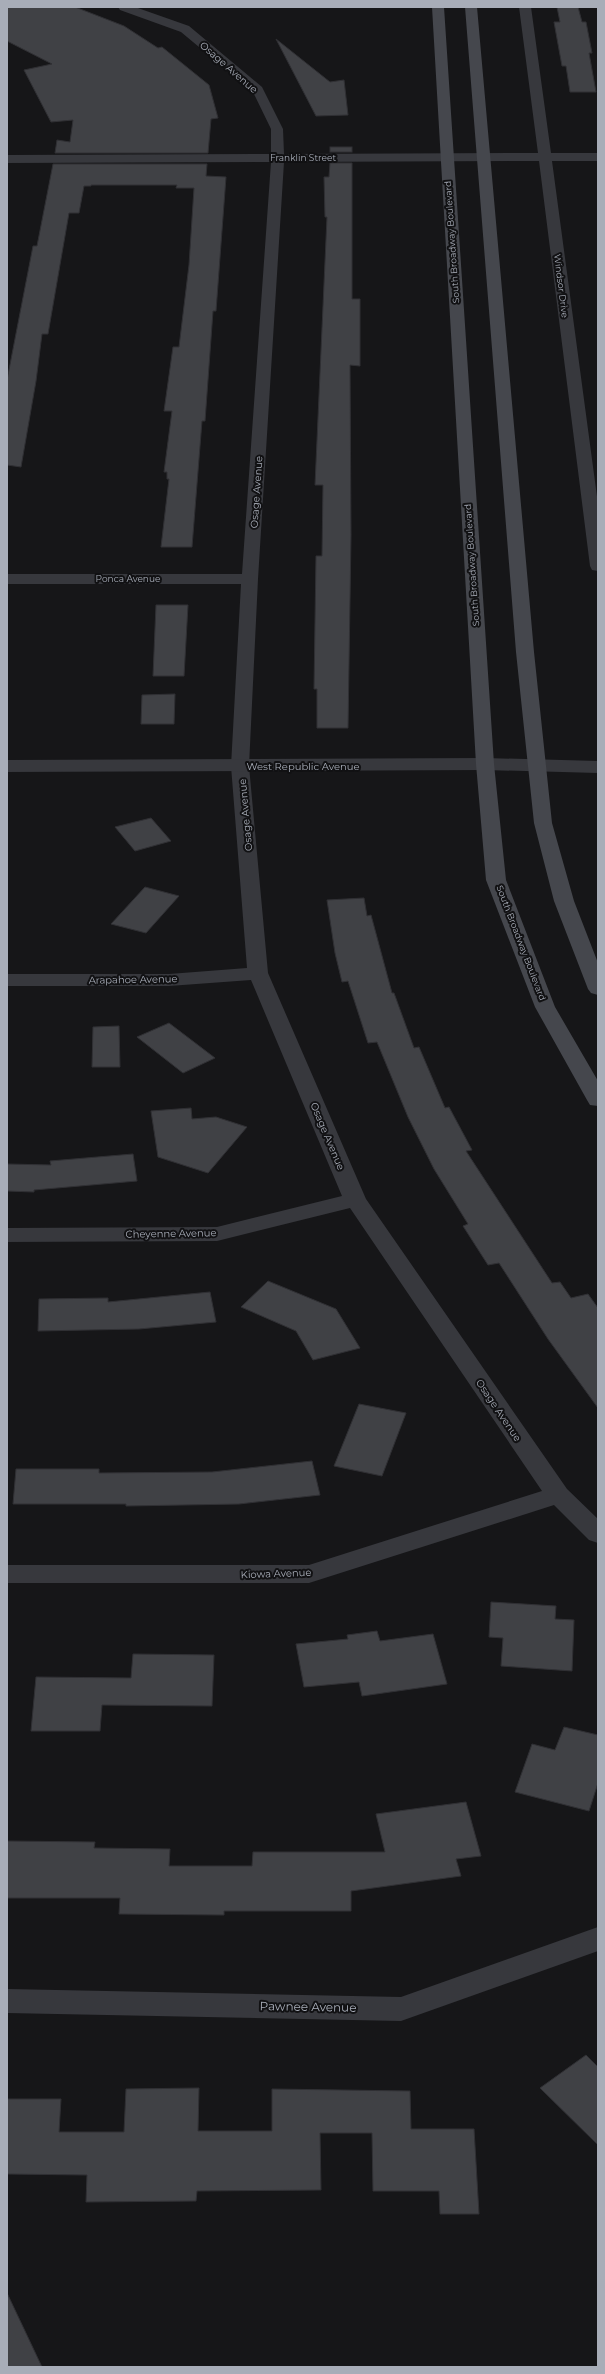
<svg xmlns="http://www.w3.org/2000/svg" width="605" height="2374" font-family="Montserrat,sans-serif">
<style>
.building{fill:#404145;stroke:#303034}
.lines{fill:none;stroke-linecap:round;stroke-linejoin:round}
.minor{fill:#37383d;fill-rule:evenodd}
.tertiary{fill:#37383d;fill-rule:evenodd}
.secondary{fill:#45474d;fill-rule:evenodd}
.labels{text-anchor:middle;stroke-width:4;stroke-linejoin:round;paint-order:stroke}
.far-street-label{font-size:9px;fill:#a8adb8;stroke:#111113}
.street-label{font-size:10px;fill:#a8adb8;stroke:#111113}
.near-street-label{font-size:12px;fill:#a8adb8;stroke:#111113}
</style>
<rect width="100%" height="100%" fill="#161618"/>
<!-- building -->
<g class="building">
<path d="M7 7H75L124 26 158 48 162 47 209 85 218 118 211 119 208 153H55L57 140 70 142 73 120 51 122 24 70 52 64 7 41Z"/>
<path d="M557 7H578L582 22H586L592 53H589L596 92H570L566 66H562L554 22H560Z"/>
<path d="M276 39 330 82 344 80 348 115 316 116Z"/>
<rect x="330" y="147" width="22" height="5"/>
<path d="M330 163H352V299H360V366L350 365 351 535 348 728H317V689H314L316 556H322L323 485H315L327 217H325L324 177H329Z"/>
<path d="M53 164H207L206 176 226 177 216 311H213L205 421H202L192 547H161L169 479H167V472H164L172 411H164L173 347H179L189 265 194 188H176L177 185H91V186H84L79 213H69L48 334H42L36 381 21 467 7 465V380L33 246H37Z"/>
<path d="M156 605H188L184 676H153Z"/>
<path d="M175 694 174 724H141L142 695Z"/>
<path d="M151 818 171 841 135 851 115 827Z"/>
<path d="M145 887 179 896 146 933 111 924Z"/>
<path d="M364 898 367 916 371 915 392 993H394L414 1048 419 1047 445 1108 449 1107 472 1150 466 1151 552 1283 560 1282 571 1298 588 1294 598 1308V1408L548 1339 499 1263 488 1265 463 1226 468 1224 434 1169 408 1117 377 1042 368 1043 348 981 342 982 335 953 327 900Z"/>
<path d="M169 1023 215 1058 183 1073 137 1037Z"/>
<path d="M119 1026 120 1067H92L93 1027Z"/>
<path d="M191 1108 192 1119 216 1117 247 1127 208 1173 158 1157 151 1111Z"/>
<path d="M133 1154 137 1181 34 1190V1192L7 1191V1164L51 1165 50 1161Z"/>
<path d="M268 1281 336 1309 360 1348 313 1360 296 1331 241 1307Z"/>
<path d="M210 1292 216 1322 139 1329 38 1331 39 1299 108 1298V1302Z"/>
<path d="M359 1404 406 1413 382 1476 334 1466Z"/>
<path d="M312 1461 320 1495 239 1504 126 1506V1504H13L16 1469H99V1473L212 1472Z"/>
<path d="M491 1602 556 1606 555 1619 574 1620 572 1671 501 1666 503 1638 489 1637Z"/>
<path d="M377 1631 380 1641 433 1634 447 1684 362 1696 359 1682 304 1687 296 1644 348 1639 347 1635Z"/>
<path d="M133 1654 214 1655 212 1706 102 1705 100 1731H31L36 1677 131 1678Z"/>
<path d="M564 1727 598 1735V1783L589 1811 515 1792 532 1744 555 1750Z"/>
<path d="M466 1802 481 1856 456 1859 461 1876 351 1891V1911H224V1915L119 1914 120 1898H7V1841L95 1842 94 1848 170 1849 169 1866H252L253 1852H385L376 1814Z"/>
<path d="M586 2055 598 2067V2145L540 2088Z"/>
<path d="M199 2088 198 2131H272V2089L410 2091 411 2129H474L479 2214H440L439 2191H373L372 2133H320L321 2190 197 2191 196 2201 86 2202 87 2175 7 2174V2099H61L59 2132H124L126 2089Z"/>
<path d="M7 2293 42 2367H7Z"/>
</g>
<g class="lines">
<!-- minor -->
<g class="minor">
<path d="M118 7H135L189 26 262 87 283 129 284 154 538 153 519 7H531L551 153H598V161H552L598 504V571L592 570 590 566 539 161 284 162 258 579 249 766 268 973 366 1199 567 1489 598 1519V1543L589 1540 554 1505 309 1583H7V1565H309L542 1491 350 1208 217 1241 7 1242V1228L217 1227 342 1196 251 980 169 986H7V974H169L247 968 231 766 241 584H7V574H242L271 162 7 163V155L271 154V129L253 92 181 32 120 10Z"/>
<path d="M598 1927V1951L401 2021 7 2013V1989L401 1997Z"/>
</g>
<!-- tertiary -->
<path class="tertiary" d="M485 758 598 761V773L485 770 7 772V760Z"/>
<!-- secondary -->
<g class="secondary">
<path d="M432 7H444L494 764 506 880 555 1007 598 1081V1106L590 1105 587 1100 535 1007 486 880 476 764Z"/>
<path d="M465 7H477L534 652 552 823 574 901 598 963V995L591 993 588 989 554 901 534 823 516 652Z"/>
</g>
</g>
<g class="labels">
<!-- far-street labels -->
<g class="far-street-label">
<text x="303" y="161">Franklin Street</text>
<text transform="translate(452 242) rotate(-94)" y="3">South Broadway Boulevard</text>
<text transform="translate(561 286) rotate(83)" y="3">Windsor Drive</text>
<text transform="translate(472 565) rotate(-94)" y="3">South Broadway Boulevard</text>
<text x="128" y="582">Ponca Avenue</text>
<text transform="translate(521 943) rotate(69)" y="3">South Broadway Boulevard</text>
</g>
<!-- street labels -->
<g class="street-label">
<text transform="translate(229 67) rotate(41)" y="4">Osage Avenue</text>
<text transform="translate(256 492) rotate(-86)" y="4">Osage Avenue</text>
<text x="303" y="770">West Republic Avenue</text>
<text transform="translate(245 815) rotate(-95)" y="4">Osage Avenue</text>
<text transform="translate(133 979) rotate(-1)" y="4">Arapahoe Avenue</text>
<text transform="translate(328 1136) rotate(67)" y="4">Osage Avenue</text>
<text transform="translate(171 1233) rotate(-1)" y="4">Cheyenne Avenue</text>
<text transform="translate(499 1410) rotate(56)" y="4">Osage Avenue</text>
<text transform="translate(276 1573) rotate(-2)" y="4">Kiowa Avenue</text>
</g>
<!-- near-street labels -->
<g class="near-street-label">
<text transform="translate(308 2007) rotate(1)" y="4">Pawnee Avenue</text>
</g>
</g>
<!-- border -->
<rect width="605" height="2374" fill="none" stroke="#a8adb8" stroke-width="16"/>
</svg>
